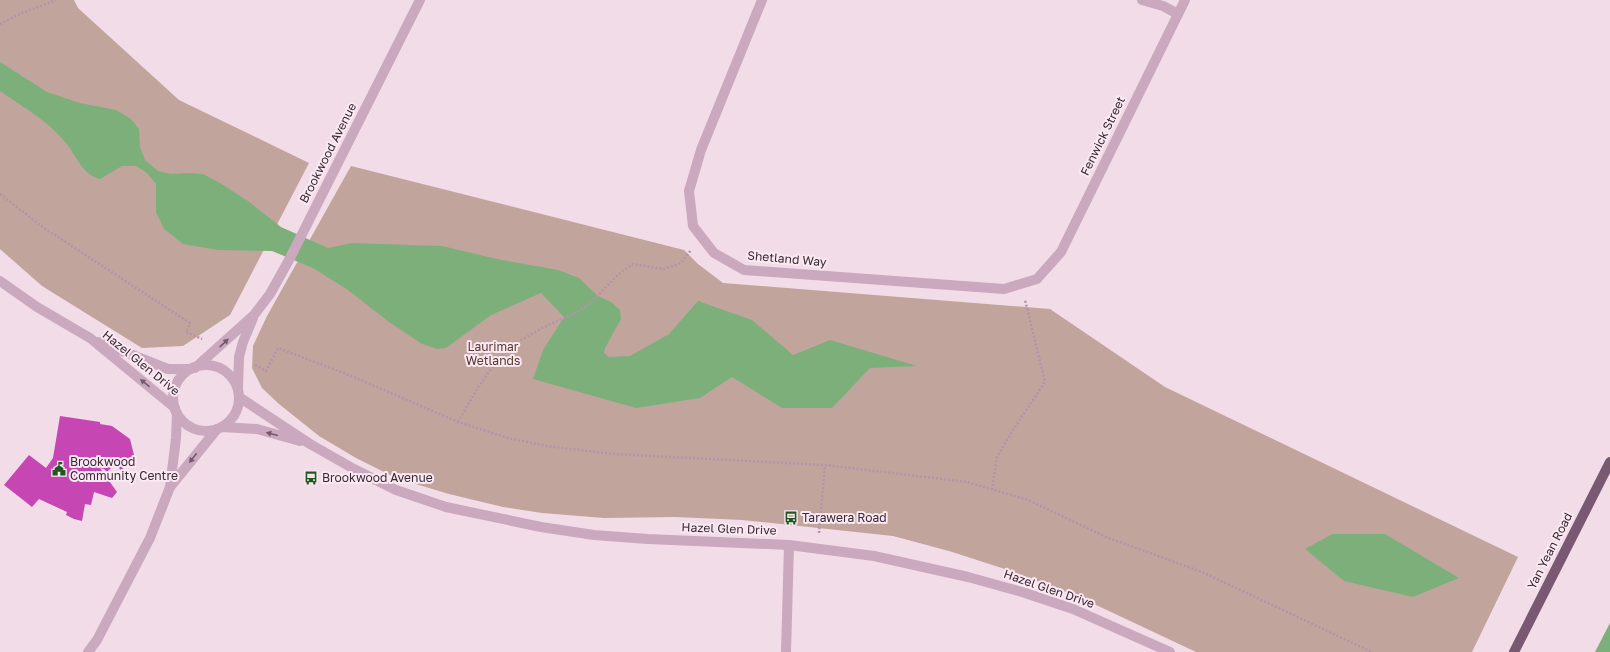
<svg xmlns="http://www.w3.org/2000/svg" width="1610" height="652" font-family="'Golos Text',sans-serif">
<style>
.green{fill:#c1a59c}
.water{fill:#7daf7b}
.building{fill:#c646b3}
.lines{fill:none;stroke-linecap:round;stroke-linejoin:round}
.path{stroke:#b692aa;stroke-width:2.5;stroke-dasharray:2 2;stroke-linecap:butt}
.minor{stroke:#caa8be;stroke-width:10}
.major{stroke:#795971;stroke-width:10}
.oneway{fill:#725b6b}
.labels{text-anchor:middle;stroke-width:4;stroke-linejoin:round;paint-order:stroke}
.street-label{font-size:12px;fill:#372833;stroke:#fae8f2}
.park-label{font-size:12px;fill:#55372c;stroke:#fae8f2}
.poi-label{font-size:12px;fill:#372833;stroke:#fae8f2;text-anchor:start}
</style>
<rect width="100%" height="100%" fill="#f2dce8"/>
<!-- green -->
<g class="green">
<path d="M0 0H74L78 8 179 100 309 163 230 315 183 346 142 348 42 286 0 249Z"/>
<path d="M351 166 684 250 698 264 723 283 1050 309 1165 387 1518 557 1472 652H1196L1077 596 1011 571 949 551 893 536 742 520 675 517 604 518 542 513 503 507 449 494 396 478 356 458 319 436 279 404 262 388 252 368 253 346 267 316Z"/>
</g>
<!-- water -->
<g class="water">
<path d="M0 62 47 92 80 103 116 110 131 119 139 129 140 147 145 160 158 171 171 174 189 173 203 174 220 183 248 201 281 227 328 248 352 243 442 246 497 259 558 270 579 278 598 296 611 302 620 310 621 319 605 348 604 353 609 357 630 356 669 334 698 301 752 320 793 355 830 340 917 366 870 368 832 408H782L732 377 700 398 636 408 533 379 543 350 564 317 541 293 491 315 446 348 437 349 422 344 389 322 348 290 313 268 272 251 218 250 183 244 164 229 156 212V184L147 173 136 166H122L100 179C83 174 79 161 69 147 52 123 24 108 0 91Z"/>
<path d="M1332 534H1385L1459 578 1413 597 1344 581 1305 549Z"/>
<path d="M1610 623V652H1595Z"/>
</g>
<!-- building -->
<path class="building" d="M60 416 100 422V424L112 426 130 439 135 459 121 470 115 464 107 472 104 469 100 468 117 492 112 498 94 492 91 505 85 504 82 521 74 519 66 515 67 512 39 499 32 507 4 485 29 455 46 468 53 458Z"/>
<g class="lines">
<!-- path -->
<g class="path">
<path d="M0 24 22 13 56 0"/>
<path d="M0 194 44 228 190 323 186 332 202 339"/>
<path d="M255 365 266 371 278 348 349 375 458 422 508 438 547 446 613 454 825 465 967 482 1028 500 1106 537 1202 572 1372 652"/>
<path d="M458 422 477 389 498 359 521 340 544 327 577 312 588 305 620 273 633 264 664 269 681 263 691 250"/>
<path d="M992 490 997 457 1015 427 1045 382 1025 300"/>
<path d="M819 533 825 465"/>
</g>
<!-- minor -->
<g class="minor">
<path d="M762 0 701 150 689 191 693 226 714 253 744 270 1004 289 1037 279 1061 252 1185 0"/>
<path d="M1142 0 1163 6 1178 14"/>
<path d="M0 281 37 307 90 338 175 408"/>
<path d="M99 342 168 369H191"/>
<circle cx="206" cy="398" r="33"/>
<path d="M195 368 254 315 270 294 289 260 420 0"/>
<path d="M238 388 239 357 243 342 253 318"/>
<path d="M239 397 310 444 354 469 396 490 446 507 541 527 594 535 648 539 789 545 874 556 968 577 1022 592 1073 609 1170 652"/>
<path d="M222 427 257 429 300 441"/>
<path d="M170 487 217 429"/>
<path d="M88 652 97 640 150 538 170 487 176 438 177 413"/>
<path d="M786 652 789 545"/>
</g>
<!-- major -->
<path class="major" d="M1514 652 1610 462"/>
</g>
<!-- one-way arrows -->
<defs><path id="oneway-solid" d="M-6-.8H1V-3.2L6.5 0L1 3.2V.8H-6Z"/></defs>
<g class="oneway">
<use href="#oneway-solid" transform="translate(224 343) rotate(-43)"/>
<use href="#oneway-solid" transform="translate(145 383) rotate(-141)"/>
<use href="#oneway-solid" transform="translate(272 434) rotate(-165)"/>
<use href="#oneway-solid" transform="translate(193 458) rotate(128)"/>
</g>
<!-- icons -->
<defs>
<g id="civic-bare" transform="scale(1.08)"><path d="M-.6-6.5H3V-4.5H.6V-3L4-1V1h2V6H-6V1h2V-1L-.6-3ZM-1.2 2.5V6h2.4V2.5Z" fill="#1f581d" stroke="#fae8f2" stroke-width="2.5" paint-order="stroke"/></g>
<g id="bus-bare" transform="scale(1.08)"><path d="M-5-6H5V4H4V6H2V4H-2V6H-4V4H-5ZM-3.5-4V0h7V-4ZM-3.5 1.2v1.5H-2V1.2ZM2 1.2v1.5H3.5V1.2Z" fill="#1f581d" stroke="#fae8f2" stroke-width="2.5" paint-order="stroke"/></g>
</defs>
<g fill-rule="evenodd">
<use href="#civic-bare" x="59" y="469"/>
<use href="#bus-bare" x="311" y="478"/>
<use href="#bus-bare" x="791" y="518"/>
</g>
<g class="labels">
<!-- street labels -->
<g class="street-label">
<text transform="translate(1103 136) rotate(-64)" y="4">Fenwick Street</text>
<text transform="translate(328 153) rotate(-63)" y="4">Brookwood Avenue</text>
<text transform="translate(787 259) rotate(5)" y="4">Shetland Way</text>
<text transform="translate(141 363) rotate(39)" y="4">Hazel Glen Drive</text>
<text transform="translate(729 529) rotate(2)" y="4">Hazel Glen Drive</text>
<text transform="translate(1550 551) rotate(-63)" y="4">Yan Yean Road</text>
<text transform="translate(1049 589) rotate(19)" y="4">Hazel Glen Drive</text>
</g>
<!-- park labels -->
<g class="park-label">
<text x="493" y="351">Laurimar<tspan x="493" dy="14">Wetlands</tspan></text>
</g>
<!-- poi labels -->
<g class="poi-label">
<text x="70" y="466">Brookwood<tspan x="70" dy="14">Community Centre</tspan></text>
<text x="322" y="482">Brookwood Avenue</text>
<text x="802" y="522">Tarawera Road</text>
</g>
</g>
</svg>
